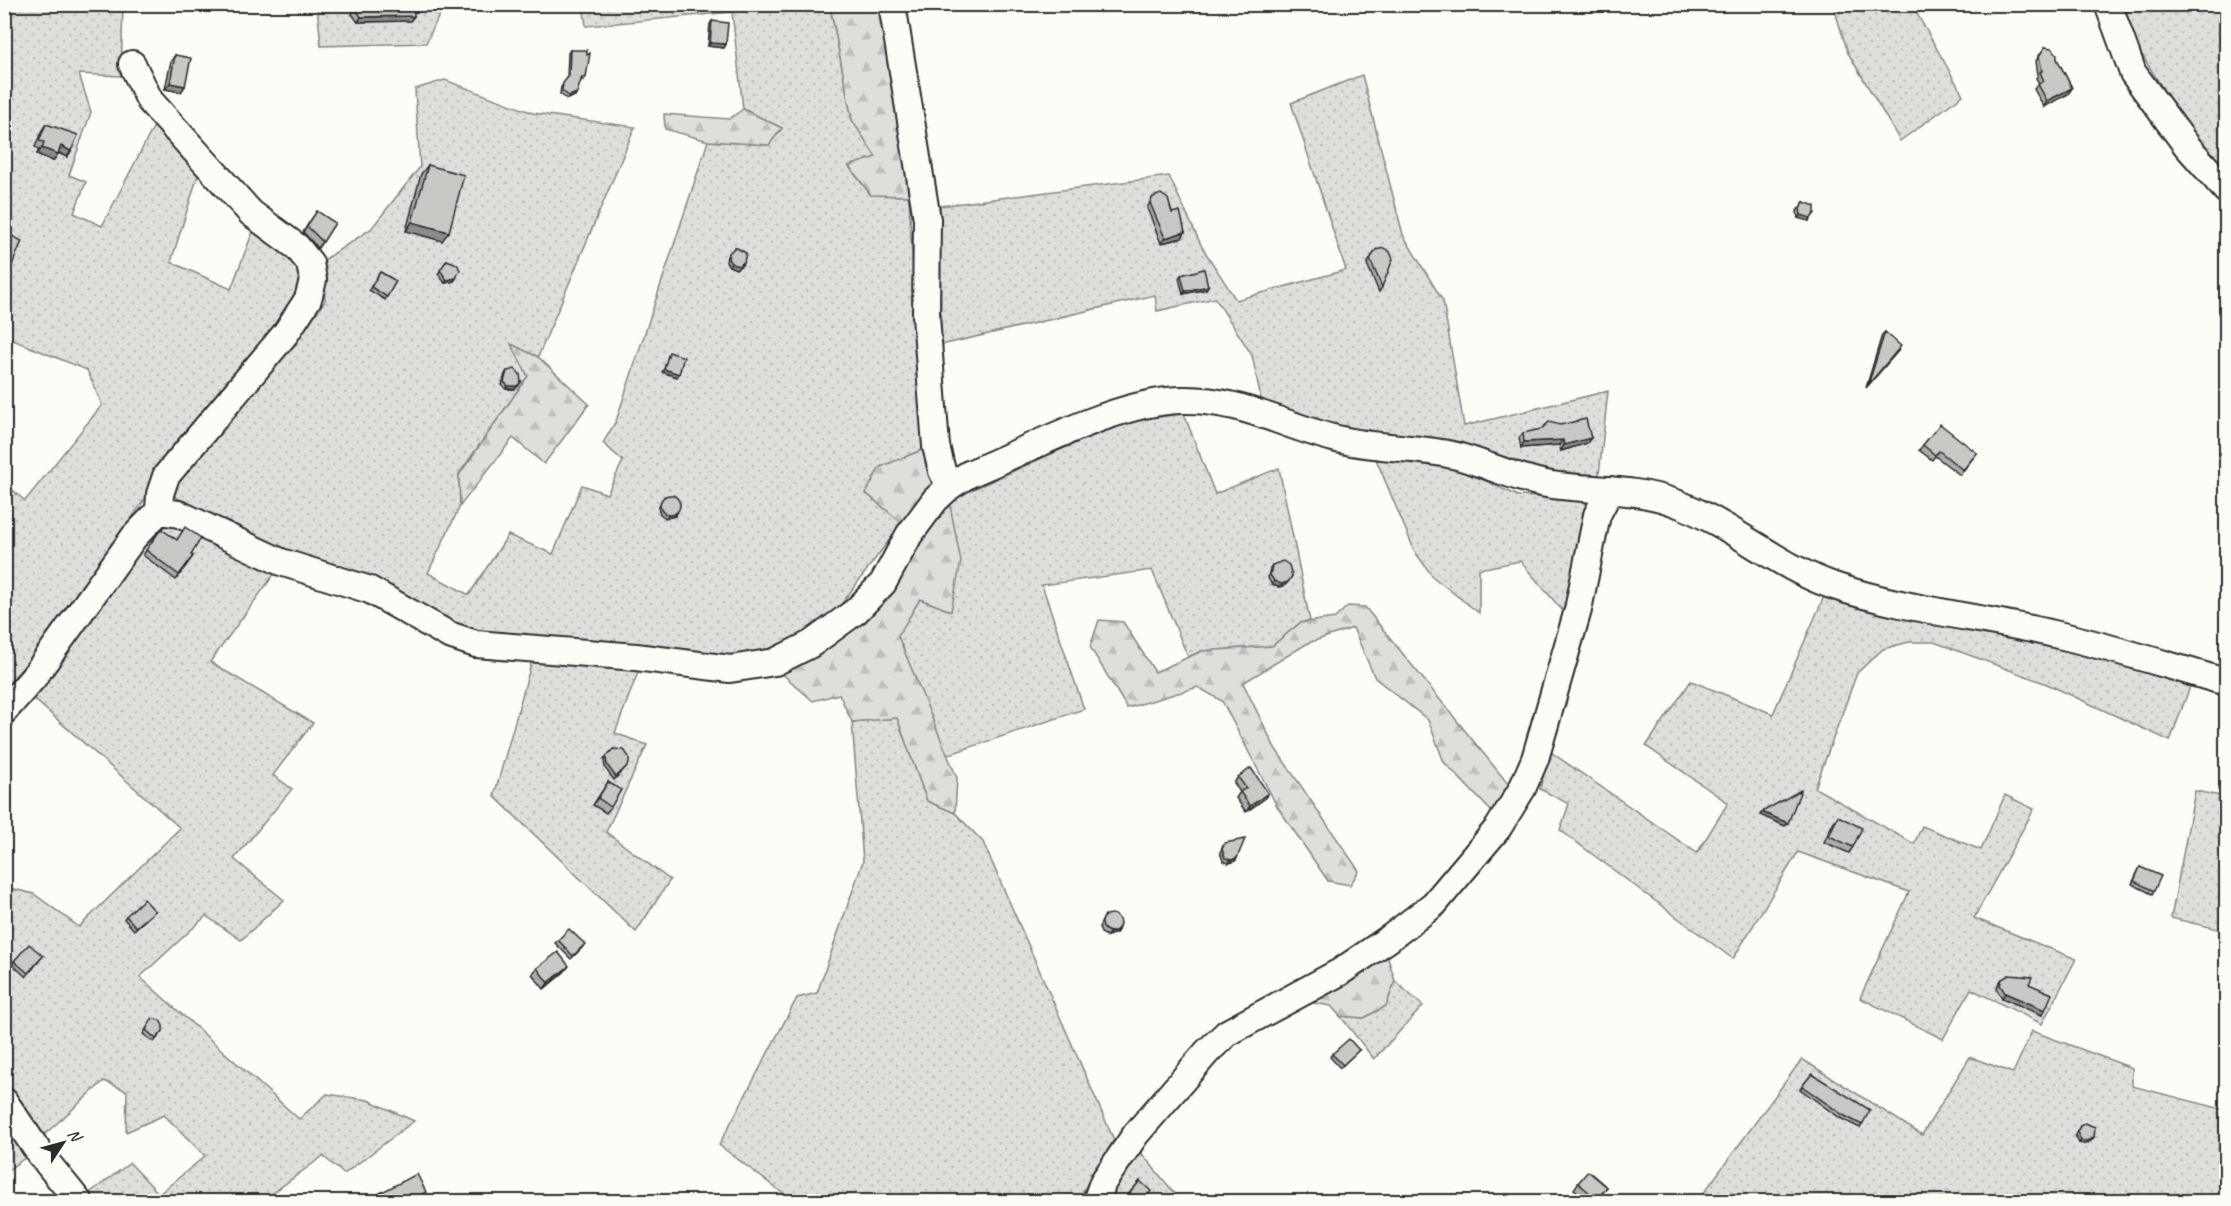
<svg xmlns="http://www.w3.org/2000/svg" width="2231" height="1206" font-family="Caveat,sans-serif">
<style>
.grass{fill:url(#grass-dots);stroke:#858482;stroke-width:1.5}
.forest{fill:url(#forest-firs);stroke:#858482;stroke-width:1.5}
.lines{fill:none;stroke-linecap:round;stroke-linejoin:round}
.minor-casing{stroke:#2b2b2b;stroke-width:30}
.minor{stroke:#fdfcf7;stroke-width:26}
.wall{fill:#adaca9;stroke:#2b2b2b;stroke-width:1.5}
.shaded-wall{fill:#8d8c89;stroke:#2b2b2b;stroke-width:1.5}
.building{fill:#c9c8c4;stroke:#2b2b2b;stroke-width:1.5}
</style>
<defs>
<pattern id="grass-dots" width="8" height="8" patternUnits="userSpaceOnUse" patternTransform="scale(1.5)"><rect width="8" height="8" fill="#dfdeda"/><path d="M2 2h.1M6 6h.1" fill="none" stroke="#c0bfbb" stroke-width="1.8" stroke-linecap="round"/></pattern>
<pattern id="forest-firs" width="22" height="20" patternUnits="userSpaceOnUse" patternTransform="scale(1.5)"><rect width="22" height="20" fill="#dfdeda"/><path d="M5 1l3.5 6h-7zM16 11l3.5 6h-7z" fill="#c0bfbb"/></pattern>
</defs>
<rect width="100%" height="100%" fill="#fdfcf7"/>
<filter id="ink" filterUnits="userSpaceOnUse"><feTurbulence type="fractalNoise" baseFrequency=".0167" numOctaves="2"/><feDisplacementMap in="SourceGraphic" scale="12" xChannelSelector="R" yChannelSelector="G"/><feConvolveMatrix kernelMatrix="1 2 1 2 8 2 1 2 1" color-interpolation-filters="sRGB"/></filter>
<g filter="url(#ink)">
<!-- grass -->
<g class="grass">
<path d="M5 5H123L121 76 79 74 91 112 69 175 86 182 74 213 102 226 155 124 198 175 171 262 231 289 255 226 302 268 303 289 258 348 153 471 145 499 40 648 5 688V483L25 501 102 405 87 370 13 340 5 333Z"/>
<path d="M317 5H444L426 43 321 46Z"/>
<path d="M583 5H830L852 120 877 158 849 167 871 195 909 196 922 450 880 467 866 493 902 523 837 610 787 644 739 658 486 635 452 626 386 584 305 561 207 517 173 495 177 479 325 301 324 260 371 229 420 167 415 89 445 80 533 113 635 127 538 357 512 345 528 376 459 474 460 506 428 573 469 595 508 535 553 554 582 485 607 494 623 461 603 443 616 421 708 141 769 145 782 128 743 109 732 12 586 26Z"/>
<path d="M1833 5H1912L1963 95 1900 141 1848 53Z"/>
<path d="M2126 5H2226V171L2190 133 2129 34Z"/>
<path d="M1362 75 1403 235 1443 301 1464 426 1608 391 1599 475 1519 469 1360 436 1299 421 1261 399 1252 355 1215 298 1157 311 1155 295 941 345 940 206 1169 176 1202 247 1236 300 1346 270 1291 103Z"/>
<path d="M1184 414 1215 494 1279 468 1310 621 1300 623 1272 646 1202 651 1188 657 1152 570 1042 585 1084 709 947 755 897 636 920 599 951 611 949 500 1127 420Z"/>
<path d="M1376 459 1456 467 1518 496 1593 500 1568 617 1520 561 1479 569V613L1433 577 1415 552Z"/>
<path d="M160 522 189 527 275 573 210 662 313 723 273 775 292 789 234 859 284 900 241 940 206 916 140 977 299 1119 327 1094 368 1100 414 1121 344 1174 323 1156 262 1201H95L88 1194 130 1163 159 1194 205 1156 164 1115 126 1132 127 1091 104 1081 44 1135 5 1083V887L34 894 79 927 180 828 33 698 104 591Z"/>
<path d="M1825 594 2057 647 2191 684 2170 741 2047 684 1934 642H1909L1883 649 1857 673 1815 788 1914 844 1922 826 1981 850 2005 795 2034 809 1974 918 2076 959 2042 1024 1971 989 1943 1039 1860 998 1909 892 1798 852 1733 959 1560 830 1569 804 1540 789 1549 751 1697 853 1728 803 1646 746 1691 681 1773 714Z"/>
<path d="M533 657 640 667 615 733 647 745 606 832 670 880 636 932 494 796Z"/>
<path d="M897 718 927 801 955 813 983 842 1114 1140 1083 1191 1084 1202 793 1201 719 1145 797 998 817 993 863 861 852 722Z"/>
<path d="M2195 791 2226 797V931L2171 918Z"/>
<path d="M1395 981 1423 1006 1374 1059 1340 1016 1364 1018 1386 1006Z"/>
<path d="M2032 1031 2132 1068V1086L2226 1110V1201L1697 1202 1802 1059 1922 1135 1970 1057 2013 1073Z"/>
<path d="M4 1120 29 1155 5 1172H4Z"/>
<path d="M1138 1149 1181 1201 1109 1202 1111 1190Z"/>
</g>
<!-- forest -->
<g class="forest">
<path d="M830 5H880L909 196 871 195 849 166 876 157 852 120Z"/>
<path d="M743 109 782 128 769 145 708 141 665 129 664 114 729 119Z"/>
<path d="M511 344 538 357 589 404 544 464 513 438 460 506 459 475 528 376Z"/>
<path d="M922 450 935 487 902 523 866 493 880 467Z"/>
<path d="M949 500 961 562 951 611 920 599 898 636 957 778 955 813 927 801 897 718 852 722 839 694 813 701 779 671 916 539Z"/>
<path d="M1348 606 1365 607 1509 785 1493 813 1444 762 1428 720 1375 678 1353 628 1308 643 1243 683 1275 748 1359 871 1350 885 1328 881 1277 806 1222 701 1198 687 1127 708 1090 647 1099 620 1123 622 1155 672 1202 651 1272 646 1300 623 1335 618Z"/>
<path d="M1387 955 1395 981 1386 1006 1364 1018 1340 1016 1331 1006 1309 1002Z"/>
</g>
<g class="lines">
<!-- minor casing -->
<g class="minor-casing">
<g id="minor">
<path d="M892 4 927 219 926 316 936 446 942 471 950 486"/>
<path d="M2108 4 2133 73 2187 146 2226 190"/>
<path d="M132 64 150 101 251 213 297 247 310 263 313 280 308 299 286 333 166 476 160 494 159 511"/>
<path d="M4 711 33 678 134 537 159 511 179 514 281 562 370 590 449 635 476 644 636 657 730 669 775 662 811 644 856 611 883 583 909 535 935 500 950 486 969 474C1030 449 1116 402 1180 400 1238 398 1279 424 1333 438 1373 449 1417 446 1457 456 1490 465 1519 480 1552 485 1594 491 1636 488 1676 503 1732 524 1778 567 1834 586 1906 610 1981 617 2054 634 2112 647 2169 666 2226 682"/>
<path d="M4 1101 40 1154 79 1202"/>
<path d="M1096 1202 1103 1182 1136 1134 1207 1052 1227 1033 1340 972 1390 938 1434 904 1498 828 1522 789 1535 759 1578 610 1597 515 1610 490"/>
</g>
</g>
<!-- minor -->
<use href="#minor" class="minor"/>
</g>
<!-- wall -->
<g class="wall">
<path d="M357 4H406V8L414 16 410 21 358 22 352 14Z"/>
<path d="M712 21 726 44 724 48 708 46 710 24Z"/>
<path d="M2045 47 2057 59 2072 88 2068 94 2044 107 2034 89 2039 83 2036 78 2038 75 2036 61Z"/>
<path d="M570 50 586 77 584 80H581L575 96 567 99 560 94 561 87 567 79 568 53Z"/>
<path d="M175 55 185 86 181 92 165 89 171 61Z"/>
<path d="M46 124 71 151 67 157 58 153 53 161 37 154 39 149 35 147 42 130Z"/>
<path d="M428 165 442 241 406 231 421 174Z"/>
<path d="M1153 197 1185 232 1182 238 1161 243 1147 208Z"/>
<path d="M1804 202 1809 221 1798 218 1797 211Z"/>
<path d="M317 211 335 223 318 248 303 232Z"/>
<path d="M6 233 12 265 7 271 4 270V236Z"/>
<path d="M1376 250 1382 287 1379 292 1367 264Z"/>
<path d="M729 253 744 262 742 265 736 269 729 266 726 262 727 256Z"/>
<path d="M447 260 456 278 454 281 445 283 438 274Z"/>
<path d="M380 272 396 281 385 300 369 290Z"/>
<path d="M1181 275 1206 289 1183 294 1179 278Z"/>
<path d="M1885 332 1899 350 1866 388 1882 335Z"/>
<path d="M507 371 519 385 515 389H506L502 385 505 374Z"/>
<path d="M1523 433 1587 443 1561 451 1559 445 1521 448 1519 438Z"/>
<path d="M1923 445 1977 453 1960 475 1935 456 1932 460 1919 450Z"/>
<path d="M2226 493V503L2223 501Z"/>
<path d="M664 497 675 516 666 518 660 514 658 508Z"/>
<path d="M161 529 176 540 193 556 176 580 143 555Z"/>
<path d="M1272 565 1292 576 1285 585 1279 587 1272 585 1268 578 1270 568Z"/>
<path d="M606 757 626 767 614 780 605 768 604 760Z"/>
<path d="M1238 777 1268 793 1264 799 1246 812 1236 798 1240 792 1234 783Z"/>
<path d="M608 782 611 807 606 813 593 805Z"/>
<path d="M1838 816 1853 847 1849 853 1824 842 1833 823Z"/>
<path d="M1223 846 1237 858 1235 861 1229 863 1223 861 1220 852Z"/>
<path d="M2140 867 2154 891 2152 894 2132 884Z"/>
<path d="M155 911 152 914 134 930 124 919 126 916Z"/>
<path d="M1105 915 1118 930 1116 933 1107 936 1101 933 1099 927Z"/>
<path d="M558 940 583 947 571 959 555 943Z"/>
<path d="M43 956 26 977 12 964 14 961Z"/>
<path d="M537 968 564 972 544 989 532 974Z"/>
<path d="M2002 979 2045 1010 2042 1015 2002 998 1997 990 1998 984Z"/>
<path d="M152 1019 163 1031 154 1042 143 1034Z"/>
<path d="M1359 1050 1340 1068 1330 1057 1332 1054Z"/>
<path d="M1812 1074 1862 1125 1860 1128 1840 1118 1800 1089Z"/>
<path d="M2080 1126 2092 1140 2085 1144 2079 1143 2075 1135Z"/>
<path d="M1140 1181 1143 1202H1131L1126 1197Z"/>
<path d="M1578 1183 1607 1187 1596 1202H1589L1574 1189Z"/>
<path d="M374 1196 422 1197 414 1202H370Z"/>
</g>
<!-- shaded-wall -->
<g class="shaded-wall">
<path d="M414 16 410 21 358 22 361 17Z"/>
<path d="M710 43 726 44 724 48 708 46Z"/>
<path d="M170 83 185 86 181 92 165 89Z"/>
<path d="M2072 88 2068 94 2044 107 2047 101Z"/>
<path d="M577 93 575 96 567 99 569 96Z"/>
<path d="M61 146 71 151 67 157 57 152Z"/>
<path d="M42 148 58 154 53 161 37 154Z"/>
<path d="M1815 213 1809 221 1798 218 1801 215Z"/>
<path d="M412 222 449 232 442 241 406 231Z"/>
<path d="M1185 232 1182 238 1161 243 1165 238Z"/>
<path d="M744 262 742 265 736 269 729 266 731 263Z"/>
<path d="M456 278 454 281 445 283 447 280Z"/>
<path d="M1208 286 1206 289 1183 294 1185 291Z"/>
<path d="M664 369 679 374 677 377 662 372Z"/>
<path d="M521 382 515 389H506L508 386Z"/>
<path d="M1591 438 1587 443 1561 451 1564 445Z"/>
<path d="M1563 440 1559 445 1521 448 1524 442Z"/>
<path d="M677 513 675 516 666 518 668 515Z"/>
<path d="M1274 581 1288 582 1285 585 1279 587 1272 585Z"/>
<path d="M1268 793 1264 799 1246 812 1250 806Z"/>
<path d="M1762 812 1788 823 1785 826 1760 815Z"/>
<path d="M1237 858 1235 861 1229 863 1231 860Z"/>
<path d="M1118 930 1116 933 1107 936 1109 933Z"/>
<path d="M569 966 564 972 544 989 548 983Z"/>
<path d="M2005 993 2045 1010 2042 1015 2002 998Z"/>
<path d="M2094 1137 2092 1140 2085 1144 2079 1143 2081 1140Z"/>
<path d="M426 1192 422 1197 414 1202H409Z"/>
</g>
<!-- building -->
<g class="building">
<path d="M358 4H406V8L414 10V16L361 17 356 9Z"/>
<path d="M712 21 728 23 726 44 710 43Z"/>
<path d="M2045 47 2052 48 2057 54V59L2072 88 2047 101 2038 84 2044 81 2040 72 2042 71 2039 56Z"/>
<path d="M570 50H587V55L590 53 586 77H582L577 93 569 96 562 91 563 83 569 76Z"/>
<path d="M175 55 191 58 185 86 170 83Z"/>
<path d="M46 124 78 135 71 151 61 146 58 154 42 148 44 142 39 141Z"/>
<path d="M428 165 464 175 449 232 412 222Z"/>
<path d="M1161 194 1168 199 1172 213 1180 211 1185 232 1165 238 1150 203 1153 197Z"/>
<path d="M1804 202 1815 206V213L1811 218 1801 215 1800 208Z"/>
<path d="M317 211 335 223 323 242 307 226Z"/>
<path d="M6 233 22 241 12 265 4 262V237Z"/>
<path d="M735 247 746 253 744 262 738 266 731 263 728 259 729 253Z"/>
<path d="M1384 248 1390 252 1393 259 1382 287 1370 259 1376 250Z"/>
<path d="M447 260 457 264 460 270 456 278 447 280 440 270Z"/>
<path d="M1204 269 1208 286 1185 291 1181 275Z"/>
<path d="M380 272 396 281 387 297 371 287Z"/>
<path d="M1885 332 1901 346 1868 385Z"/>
<path d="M669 352 684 357 679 374 664 369Z"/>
<path d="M515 369 520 374 521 382 517 386H508L504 382 507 371Z"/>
<path d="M1586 419 1591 438 1564 445 1563 440 1524 442 1523 433 1541 429 1549 422 1560 425Z"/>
<path d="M1940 424 1977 453 1963 470 1939 451 1935 455 1923 445Z"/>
<circle cx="670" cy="505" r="10"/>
<path d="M185 527 201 538 191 555 193 556 179 575 146 550 161 529 177 540Z"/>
<path d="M1283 561 1289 565 1292 576 1288 582 1281 584 1274 581 1270 575 1272 565Z"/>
<path d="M613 749 624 750 629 757V764L616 777 607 765 606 757Z"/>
<path d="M1251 768 1268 793 1250 806 1240 792 1246 788 1238 777Z"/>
<path d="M608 782 621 790 611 807 598 798Z"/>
<path d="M1801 790 1788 823 1762 812Z"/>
<path d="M1838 816 1862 828 1853 847 1829 836Z"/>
<path d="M1245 839 1237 858 1231 860 1225 858 1222 849 1225 843Z"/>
<path d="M2140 867 2161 876 2154 891 2134 881Z"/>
<path d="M144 899 155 911 136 927 126 916Z"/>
<circle cx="1111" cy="923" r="9"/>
<path d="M569 929 585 944 573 956 558 940Z"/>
<path d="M29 944 43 956 28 973 14 961Z"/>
<path d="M558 952 569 966 548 983 537 968Z"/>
<path d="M2009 975 2032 977 2029 984 2052 994 2045 1010 2005 993 2000 985 2002 979Z"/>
<path d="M152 1019 160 1020 163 1026V1031L156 1039 146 1030Z"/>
<path d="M1349 1039 1359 1050 1343 1065 1332 1054Z"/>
<path d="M1812 1074 1870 1110 1862 1125 1843 1115 1802 1086Z"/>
<path d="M2085 1123 2095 1127 2094 1137 2087 1141 2081 1140 2077 1132 2080 1126Z"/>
<path d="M1588 1171 1607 1187 1597 1199 1578 1183Z"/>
<path d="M417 1174 426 1192 409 1202H377L374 1196Z"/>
<path d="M1140 1181 1151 1191 1143 1202H1137L1129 1194Z"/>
</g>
</g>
<!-- margin -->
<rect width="2231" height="1206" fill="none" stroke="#fdfcf7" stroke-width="24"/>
<rect x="12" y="12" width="2207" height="1182" fill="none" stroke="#2b2b2b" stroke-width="2" filter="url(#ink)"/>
<!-- north arrow -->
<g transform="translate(63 1143) rotate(54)" stroke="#fdfcf7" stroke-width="4.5" paint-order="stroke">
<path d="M0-4.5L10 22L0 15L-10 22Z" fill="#2b2b2b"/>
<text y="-9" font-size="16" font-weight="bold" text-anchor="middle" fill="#2b2b2b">N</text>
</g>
</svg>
